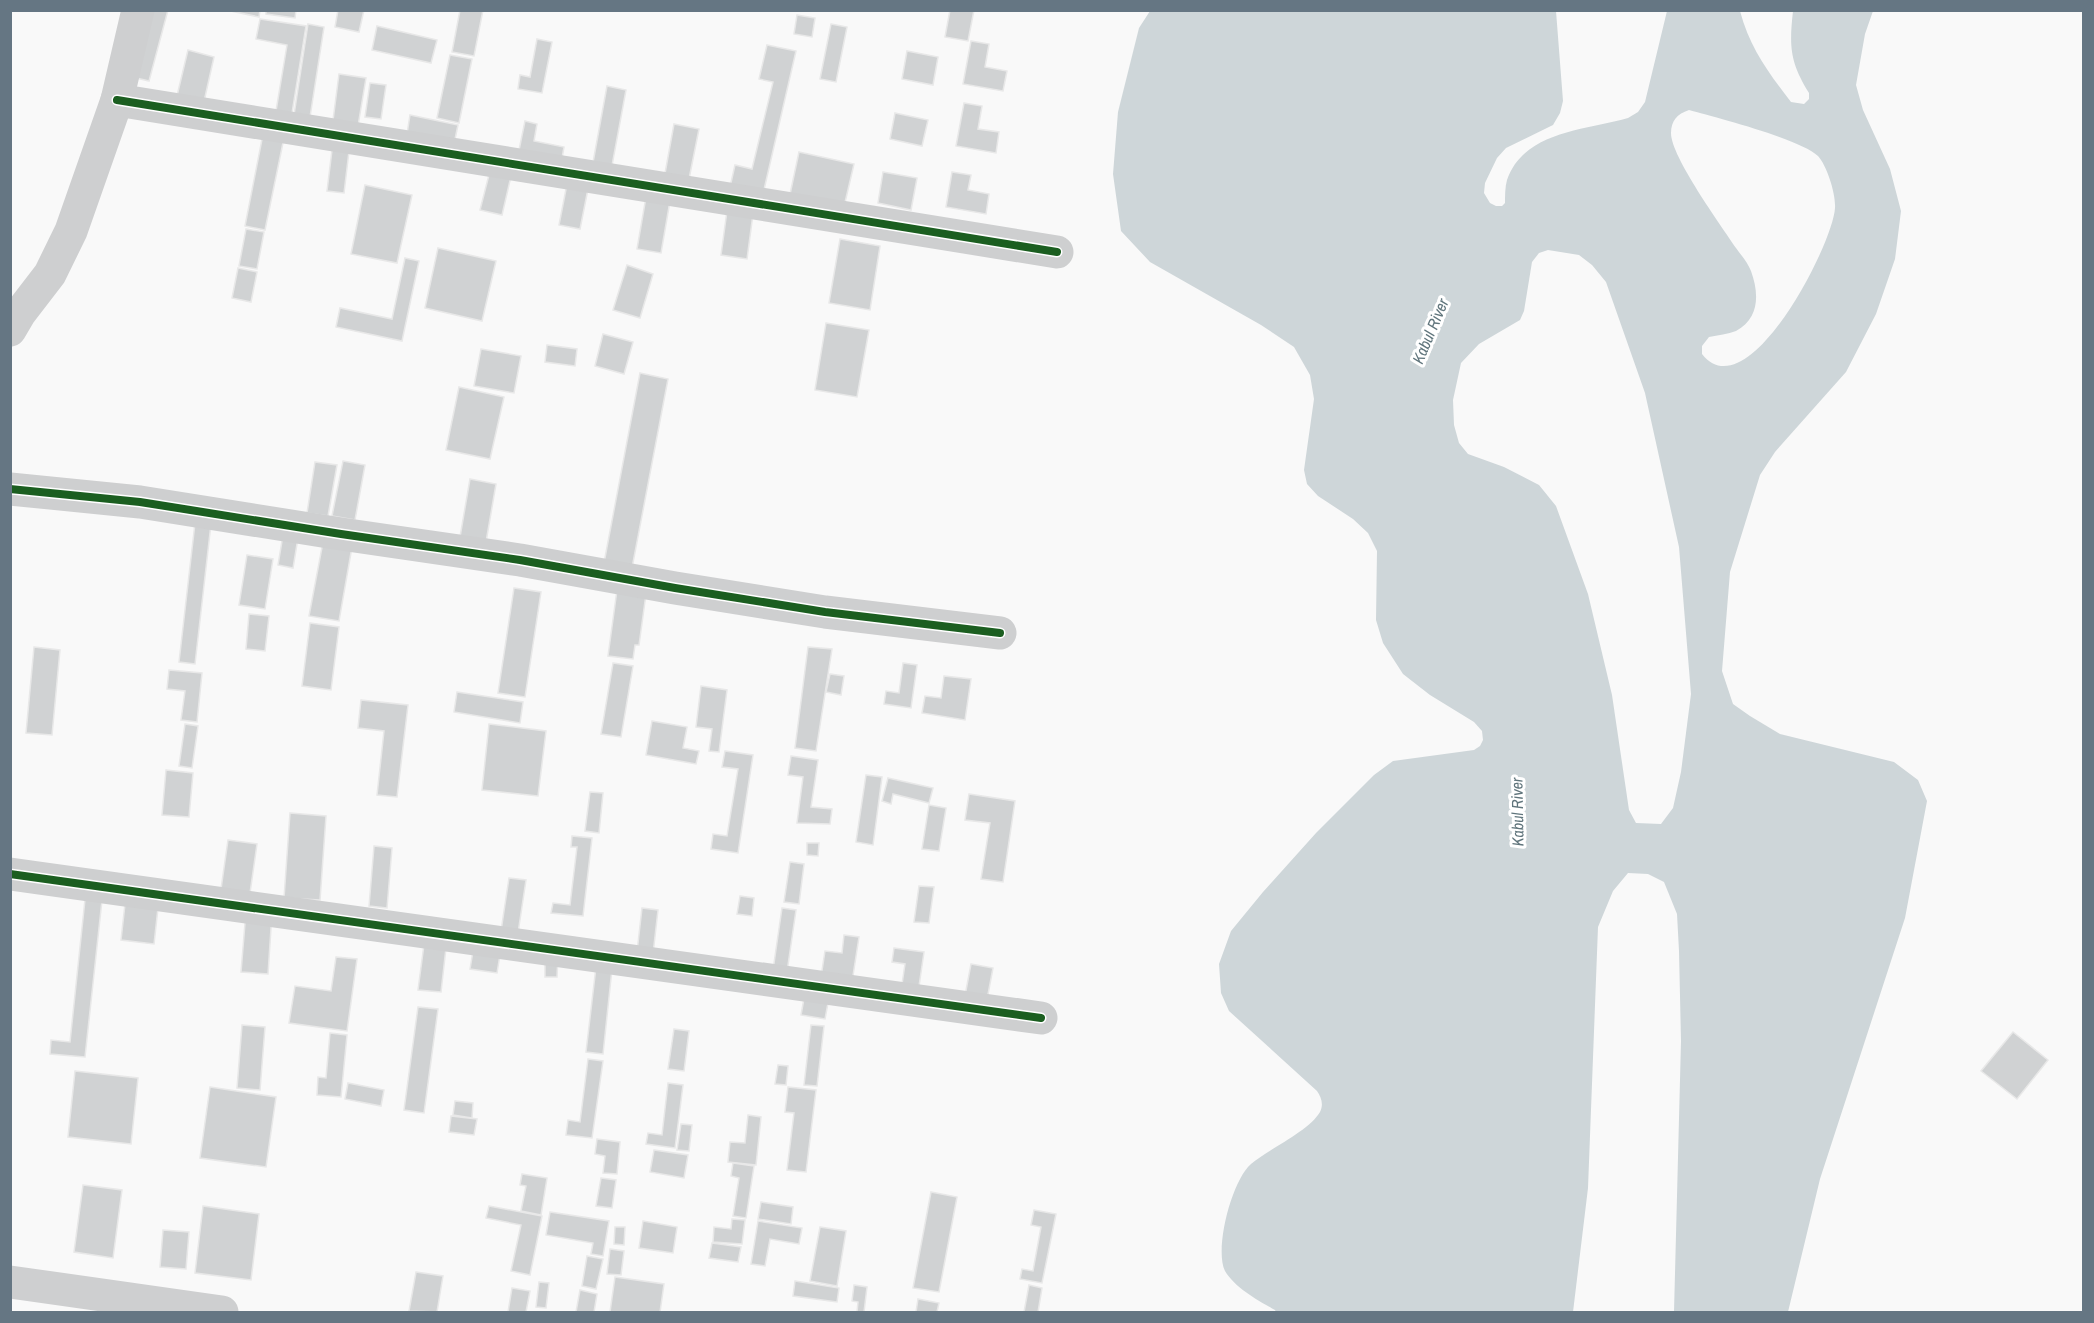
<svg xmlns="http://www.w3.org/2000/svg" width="2094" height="1323" font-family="'Archivo Narrow',sans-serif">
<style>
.water{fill:#ced6d9;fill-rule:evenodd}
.building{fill:#d0d2d3;stroke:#e8e8e8;stroke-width:1.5}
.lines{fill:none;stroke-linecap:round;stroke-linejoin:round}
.minor{stroke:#cecfd0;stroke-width:33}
.cycleway-casing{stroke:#fff;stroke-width:11}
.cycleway{stroke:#1b5e20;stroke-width:8}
.labels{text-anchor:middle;stroke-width:6;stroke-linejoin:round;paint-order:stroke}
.water-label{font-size:16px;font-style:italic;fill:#60757c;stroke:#fff}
</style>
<rect width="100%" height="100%" fill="#f9f9f9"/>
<!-- water -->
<path class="water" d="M1150 11H1556L1563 101 1560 113 1553 125 1506 148 1497 158 1485 183 1484 193 1490 203 1496 206H1502L1505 203C1505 196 1505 187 1507 180 1524 131 1586 130 1628 118L1638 112 1645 102 1667 11H1740C1750 48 1768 72 1791 102L1804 104 1809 99V93C1790 62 1789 47 1793 11H1873L1865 34 1856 85 1863 110 1890 169 1901 211 1895 259 1876 314 1846 372 1775 452 1760 475 1730 572 1722 671 1733 704 1750 716 1780 734 1894 762 1918 780 1927 801 1905 918 1820 1179 1788 1312H1674L1681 1041 1679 951 1677 914 1664 882 1648 874 1628 873 1613 891 1598 927 1588 1188 1573 1312H1276L1275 1310C1259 1301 1235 1288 1225 1271 1214 1249 1232 1180 1251 1164 1269 1149 1309 1131 1320 1112 1324 1104 1321 1097 1317 1091L1229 1011 1221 993 1219 964 1231 931 1263 892 1316 833 1374 775 1393 761 1474 750 1480 746 1483 740 1482 731 1474 722 1430 695 1403 674 1383 643 1376 620 1377 551 1368 533 1353 519 1318 496 1307 484 1304 470 1314 399 1310 375 1294 347 1261 325 1150 262 1121 231 1113 174 1118 112 1139 28ZM1689 110C1715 117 1800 139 1818 156 1827 166 1836 194 1835 208 1833 245 1747 412 1702 354V346L1709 337C1718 335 1728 334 1736 331 1760 318 1759 293 1751 271 1748 263 1741 255 1736 248 1721 225 1671 157 1671 133 1671 121 1677 114 1689 110ZM1548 250 1579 255 1592 265 1606 282 1645 393 1679 547 1691 694 1681 772 1673 808 1661 824 1636 823 1629 810 1612 695 1588 594 1556 506 1539 485 1504 467 1468 454 1459 443 1454 425 1453 400 1461 363 1479 344 1520 320 1524 311 1532 262 1539 253Z"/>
<!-- building -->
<g class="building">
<path d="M150 10H168L149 81 132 77Z"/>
<path d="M226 10H260L259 17Z"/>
<path d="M266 10H296L295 18 266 14Z"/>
<path d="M338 10H364L359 32 335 27Z"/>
<path d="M460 10H483L474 56 452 52Z"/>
<path d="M950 10H974L968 41 945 37Z"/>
<path d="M797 15 815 18 812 37 794 34Z"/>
<path d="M260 19 306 26 292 113 276 111 287 45 256 39Z"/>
<path d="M308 24 324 27 310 117 294 115Z"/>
<path d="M831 24 847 27 836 82 820 79Z"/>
<path d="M377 26 437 40 431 63 372 50Z"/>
<path d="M537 39 552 42 542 93 518 89 520 75 530 77Z"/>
<path d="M971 41 989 44 985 67 1007 71 1003 91 963 84Z"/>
<path d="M767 45 796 51 763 194 730 187 735 165 752 169 773 82 759 79Z"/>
<path d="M188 50 214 57 203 106 176 100Z"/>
<path d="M907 51 938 57 933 85 902 79Z"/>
<path d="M450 55 472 59 459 123 437 118Z"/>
<path d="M339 74 366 78 357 132 332 128Z"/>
<path d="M370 83 386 85 381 119 365 117Z"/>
<path d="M607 86 626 90 611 171 592 168Z"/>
<path d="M964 103 982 106 978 129 999 132 996 153 956 146Z"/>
<path d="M895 113 928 120 922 146 890 139Z"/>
<path d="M410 115 458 125 454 144 407 134Z"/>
<path d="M525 121 537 124 534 141 564 147 561 164 518 155Z"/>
<path d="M674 124 699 129 688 184 664 179Z"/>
<path d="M264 129 285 133 265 230 245 226Z"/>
<path d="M333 142 350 143 344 193 327 191Z"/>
<path d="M799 152 854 164 843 211 789 199Z"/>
<path d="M491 167 512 172 502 215 480 210Z"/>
<path d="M883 172 917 178 911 210 878 203Z"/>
<path d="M952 172 971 175 968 190 989 194 986 214 946 207Z"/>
<path d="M568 179 589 184 580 229 559 225Z"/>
<path d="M365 185 412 195 397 263 351 254Z"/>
<path d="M646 197 670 201 661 253 637 249Z"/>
<path d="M727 211 753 214 747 259 721 255Z"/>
<path d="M246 229 264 232 257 269 239 266Z"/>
<path d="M840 239 880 246 870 310 829 303Z"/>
<path d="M438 248 496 261 482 321 425 308Z"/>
<path d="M405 258 419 261 402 341 336 327 340 308 392 319Z"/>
<path d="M627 265 653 274 640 318 613 310Z"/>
<path d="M238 268 257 272 251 302 232 298Z"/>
<path d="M826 323 869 330 857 397 815 390Z"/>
<path d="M603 334 633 342 624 374 595 366Z"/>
<path d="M547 345 577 349 575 366 545 362Z"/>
<path d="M481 349 521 356 514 393 474 386Z"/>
<path d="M640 373 668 379 632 568 604 563Z"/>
<path d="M459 387 504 397 490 459 446 450Z"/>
<path d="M343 461 365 465 355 520 332 516Z"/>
<path d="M315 462 337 465 328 516 307 513Z"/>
<path d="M470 479 496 484 486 542 460 537Z"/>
<path d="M195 523 211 524 195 664 179 662Z"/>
<path d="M283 535 298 538 293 568 278 565Z"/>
<path d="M323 542 352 547 339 621 309 616Z"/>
<path d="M247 555 273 559 265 609 239 605Z"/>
<path d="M514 588 541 592 525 697 498 693Z"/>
<path d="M617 590 646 594 639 645H635L633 659 608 656Z"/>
<path d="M249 614 269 616 265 651 246 649Z"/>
<path d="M310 623 339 627 331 690 302 686Z"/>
<path d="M34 647 60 650 52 735 26 733Z"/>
<path d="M808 647 832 649 816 751 795 748Z"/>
<path d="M613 663 633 666 621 737 601 734Z"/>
<path d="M903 663 917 665 911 708 884 704 886 691 899 693Z"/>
<path d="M169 670 202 673 197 722 181 720 185 691 167 689Z"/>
<path d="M830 674 844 676 841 695 826 692Z"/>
<path d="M944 676 971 679 965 720 922 713 925 696 941 698Z"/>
<path d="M701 686 727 690 719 752 709 751 712 729 696 727Z"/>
<path d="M457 692 523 702 520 723 454 712Z"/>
<path d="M361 700 408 705 397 797 377 795 384 731 358 728Z"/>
<path d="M652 721 687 727 683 748 699 751 696 764 646 755Z"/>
<path d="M185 724 198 726 192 768 179 766Z"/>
<path d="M489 724 546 731 538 796 482 790Z"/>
<path d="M725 751 753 755 738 853 711 849 713 834 727 836 738 769 722 767Z"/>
<path d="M791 756 818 760 811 807 832 809 830 824 797 823 803 777 788 775Z"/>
<path d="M166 770 193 773 189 817 162 815Z"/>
<path d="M866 775 882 777 873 845 856 842Z"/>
<path d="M888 778 933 788 929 803 893 794 891 804 882 801Z"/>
<path d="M590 792 603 793 599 833 585 831Z"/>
<path d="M969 794 1015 801 1003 882 981 879 990 823 965 820Z"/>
<path d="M929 805 946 808 939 851 922 849Z"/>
<path d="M290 813 326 816 320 900 284 898Z"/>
<path d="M572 836 592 838 583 916 551 913 553 903 570 905 577 847H571Z"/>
<path d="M228 840 257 844 250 893 221 889Z"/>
<path d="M807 843H819L818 856 807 855Z"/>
<path d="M374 846 392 848 387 908 369 906Z"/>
<path d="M790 862 804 864 799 904 784 902Z"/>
<path d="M509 878 526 880 518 933 501 931Z"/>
<path d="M919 886 934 887 929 923 914 922Z"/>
<path d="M86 890 103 891 85 1057 50 1054 51 1040 70 1042Z"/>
<path d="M126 895 159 899 154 944 121 940Z"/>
<path d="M740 896 754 898 752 916 737 914Z"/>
<path d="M642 908 658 910 653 954 637 952Z"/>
<path d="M782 908 796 910 787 972 773 970Z"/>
<path d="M246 911 272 913 268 974 241 972Z"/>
<path d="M844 935 859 937 852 982 821 977 825 951 842 953Z"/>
<path d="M425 937 447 939 441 992 418 990Z"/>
<path d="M474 945 501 949 497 973 470 969Z"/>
<path d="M894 948 924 952 918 993 901 991 905 964 892 962Z"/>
<path d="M545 956H558L557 977H545Z"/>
<path d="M336 957 357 959 347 1031 289 1023 295 986 331 991Z"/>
<path d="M971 964 993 968 986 1005 964 1001Z"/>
<path d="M596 967 612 969 603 1054 586 1052Z"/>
<path d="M805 993 829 998 825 1019 801 1015Z"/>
<path d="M418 1007 438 1009 424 1113 404 1110Z"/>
<path d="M242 1025 265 1027 260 1090 237 1088Z"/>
<path d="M811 1025 824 1026 817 1086 804 1085Z"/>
<path d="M674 1029 689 1031 684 1071 668 1069Z"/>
<path d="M2013 1032 2048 1060 2017 1099 1981 1071Z"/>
<path d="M330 1033 347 1035 341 1097 317 1095 318 1077 326 1078Z"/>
<path d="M588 1059 603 1061 592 1138 566 1135 568 1120 580 1122Z"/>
<path d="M778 1065 788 1066 786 1085 775 1084Z"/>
<path d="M75 1071 138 1078 131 1144 68 1137Z"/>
<path d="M348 1083 384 1090 381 1106 345 1099Z"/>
<path d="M668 1083 683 1085 675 1148 646 1144 648 1133 662 1135Z"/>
<path d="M210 1087 276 1097 266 1167 200 1158Z"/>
<path d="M788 1087 816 1090 806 1172 787 1170 794 1113 785 1112Z"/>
<path d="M455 1101 473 1103 472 1118 453 1115Z"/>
<path d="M748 1115 761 1117 756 1165 728 1162 730 1142 745 1143Z"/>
<path d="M451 1116 477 1119 474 1135 449 1132Z"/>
<path d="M681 1124 692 1125 689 1151 677 1150Z"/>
<path d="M597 1139 620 1142 617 1174 603 1173 605 1156 595 1154Z"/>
<path d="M654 1150 688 1155 684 1178 650 1172Z"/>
<path d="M733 1163 754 1166 746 1218 733 1216 739 1178 731 1176Z"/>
<path d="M522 1174 547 1178 541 1215 521 1211 526 1186 520 1185Z"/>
<path d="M601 1178 616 1180 612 1208 596 1206Z"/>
<path d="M83 1185 122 1190 113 1258 74 1252Z"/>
<path d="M931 1192 957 1197 939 1292 913 1288Z"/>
<path d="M761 1202 793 1207 791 1224 758 1219Z"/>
<path d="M203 1206 259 1214 251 1280 195 1273Z"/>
<path d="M489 1206 542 1216 530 1275 511 1271 521 1225 486 1218Z"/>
<path d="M1034 1210 1056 1214 1042 1283 1020 1279 1022 1269 1033 1271 1041 1227 1031 1225Z"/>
<path d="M550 1212 609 1221 603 1256 591 1254 593 1243 546 1235Z"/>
<path d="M732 1219 745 1220 742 1244 713 1242 714 1227 731 1229Z"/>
<path d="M643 1221 677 1227 673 1253 639 1248Z"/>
<path d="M758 1221 802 1228 799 1244 770 1239 765 1266 751 1264Z"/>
<path d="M615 1227H625L624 1245 614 1244Z"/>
<path d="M820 1227 846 1231 837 1286 810 1281Z"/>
<path d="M163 1230 189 1232 186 1269 160 1267Z"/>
<path d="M712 1243 741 1247 738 1262 709 1258Z"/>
<path d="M610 1249 624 1251 621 1275 607 1274Z"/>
<path d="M587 1256 603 1259 596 1289 582 1286Z"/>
<path d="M416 1272 443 1276 437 1312 409 1311Z"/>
<path d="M615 1277 664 1284 660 1312H610Z"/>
<path d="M795 1281 839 1288 837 1302 793 1296Z"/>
<path d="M539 1282 549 1283 546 1308 536 1307Z"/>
<path d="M854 1285 867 1287 864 1312H857L858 1302 852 1301Z"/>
<path d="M1029 1285 1042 1288 1038 1312H1024Z"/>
<path d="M512 1288 530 1291 526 1312H508Z"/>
<path d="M580 1290 597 1294 594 1312H576Z"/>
<path d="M918 1299 939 1303 937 1312H916Z"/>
</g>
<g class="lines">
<!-- minor -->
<g class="minor">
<path d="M117 100 1057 252"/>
<path d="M10 330 20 313 50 274 71 231 117 100 138 10"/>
<path d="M10 489 140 502 341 534 520 560 675 588 825 612 1000 633"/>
<path d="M10 874 1041 1018"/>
<path d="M10 1282 222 1312"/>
</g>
<!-- cycleway casing -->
<g class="cycleway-casing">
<g id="cycleway">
<path d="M117 100 1057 252"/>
<path d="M10 489 140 502 341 534 520 560 675 588 825 612 1000 633"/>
<path d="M10 874 1041 1018"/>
</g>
</g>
<!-- cycleway -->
<use href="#cycleway" class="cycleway"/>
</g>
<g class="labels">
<!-- water labels -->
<g class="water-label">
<text transform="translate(1430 331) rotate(-67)" y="6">Kabul River</text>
<text transform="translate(1517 812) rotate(-91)" y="6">Kabul River</text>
</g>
</g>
<!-- border -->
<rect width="2094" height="1323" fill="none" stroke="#657683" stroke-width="24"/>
</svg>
